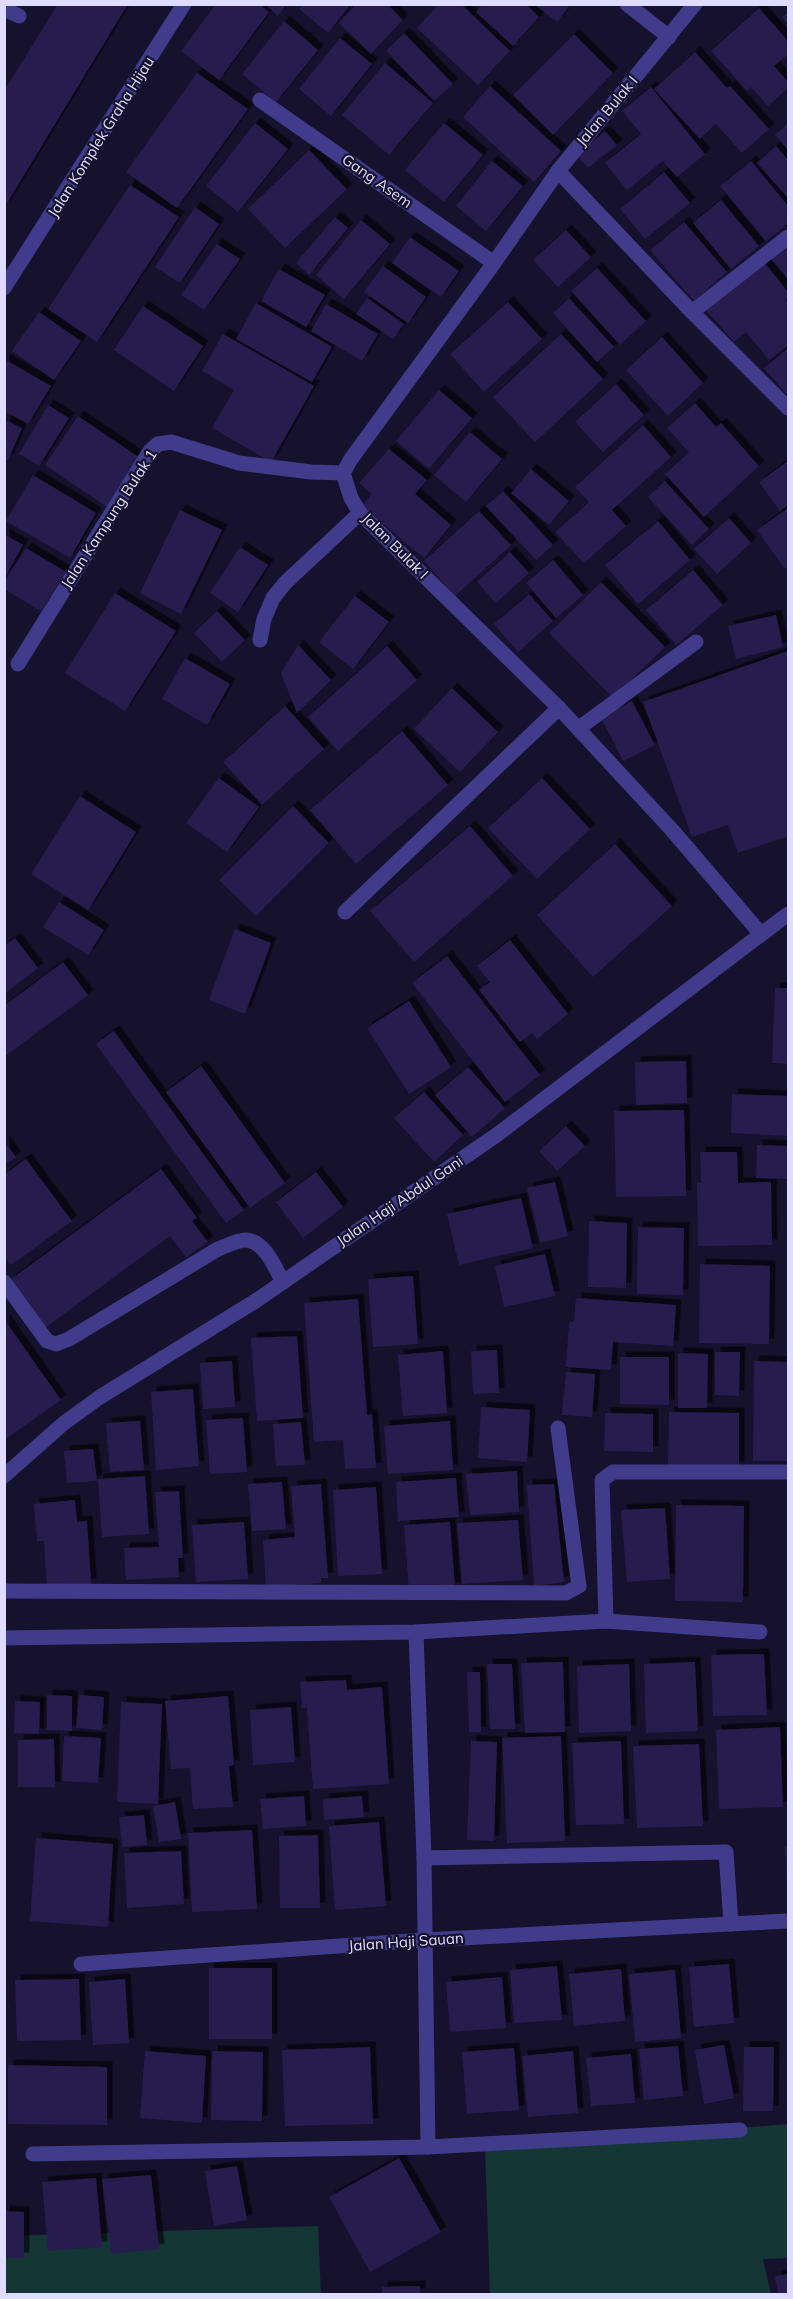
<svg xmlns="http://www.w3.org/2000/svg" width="793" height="2299" font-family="Mulish,sans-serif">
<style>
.green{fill:#143635}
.building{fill:#271d4d;filter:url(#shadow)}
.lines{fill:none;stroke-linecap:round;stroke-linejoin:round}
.minor{stroke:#403c8b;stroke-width:15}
.tertiary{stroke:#403c8b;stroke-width:15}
.labels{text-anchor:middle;stroke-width:4.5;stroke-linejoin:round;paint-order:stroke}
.street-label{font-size:15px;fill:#e0dcff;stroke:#16112c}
</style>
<defs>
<filter id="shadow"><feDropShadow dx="5.5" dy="-5.5" stdDeviation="0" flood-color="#0009"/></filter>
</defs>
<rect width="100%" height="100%" fill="#16112c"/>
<!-- green -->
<g class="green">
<path d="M788 2124V2258L763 2259 771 2294H490L485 2149Z"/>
<path d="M318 2226 321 2294H5L4 2236Z"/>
</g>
<!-- building -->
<g class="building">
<path d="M58 4H128L4 208V91Z"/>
<path d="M216 4H259L269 12 219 80 181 51Z"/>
<path d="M265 4H287L278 16Z"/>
<path d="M303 4H351L328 33 299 9Z"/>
<path d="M356 4H387L403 20 371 54 339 23Z"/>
<path d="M439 4H461L510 51 478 85 417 28Z"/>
<path d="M483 4H526L539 17 513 46 476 12Z"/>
<path d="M534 4H571L557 22Z"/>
<path d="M759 8 788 41V54L774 66 788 82V88L768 106 751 87 747 91 711 51Z"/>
<path d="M788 12V24L782 17Z"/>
<path d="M284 21 318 50 276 102 242 74Z"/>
<path d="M404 33 453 84 434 101 386 51Z"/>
<path d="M574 34 613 73 553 135 513 95Z"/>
<path d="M340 38 372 64 331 116 299 89Z"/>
<path d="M695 52 727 88 730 86 769 129 742 153 716 124 700 139 654 89Z"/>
<path d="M385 63 433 103 389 155 342 115Z"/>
<path d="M197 73 248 109 177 208 126 172Z"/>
<path d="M490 86 561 151 534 182 463 117Z"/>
<path d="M651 87 705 154 677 177 663 161 627 190 605 163 641 134 622 111Z"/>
<path d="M255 123 288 149 238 212 206 186Z"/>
<path d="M444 123 483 155 444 202 405 170Z"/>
<path d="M788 123V150L775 135Z"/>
<path d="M605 131 617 145 588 168 576 155Z"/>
<path d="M776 146 788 160V198L757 163Z"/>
<path d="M309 150 347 189 285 248 248 209Z"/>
<path d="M492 161 523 186 486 231 456 206Z"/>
<path d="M751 161 788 206V223L766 241 720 186Z"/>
<path d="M664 172 690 203 645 239 620 209Z"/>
<path d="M130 185 179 217 97 342 48 309Z"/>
<path d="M721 200 759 246 731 269 693 223Z"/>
<path d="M195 207 219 224 180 283 155 267Z"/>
<path d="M335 217 348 228 309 275 296 263Z"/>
<path d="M361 220 390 244 344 299 316 275Z"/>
<path d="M684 222 727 272 694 301 650 250Z"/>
<path d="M566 230 591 257 558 287 533 260Z"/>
<path d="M410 237 459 271 441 297 392 263Z"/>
<path d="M217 244 240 259 204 310 181 295Z"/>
<path d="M788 244V279L771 259Z"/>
<path d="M764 262 788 292V297L786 299 788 303V345L769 360 746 332 734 342 706 310Z"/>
<path d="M383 266 426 297 408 323 364 292Z"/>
<path d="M597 268 646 321 620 345 571 291Z"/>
<path d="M279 269 325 295 306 327 261 301Z"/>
<path d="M367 298 404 324 393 339 356 314Z"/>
<path d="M569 298 614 347 597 362 553 313Z"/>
<path d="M508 302 542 339 484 392 450 354Z"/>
<path d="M256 303 332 347 312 382 236 339Z"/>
<path d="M326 304 378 334 362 361 311 331Z"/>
<path d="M143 306 203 346 174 391 114 350Z"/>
<path d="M39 312 81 341 54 380 12 351Z"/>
<path d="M223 334 314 386 271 462 212 428 234 390 202 371Z"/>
<path d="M561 334 603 379 535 442 493 397Z"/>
<path d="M662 337 703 383 668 416 626 370Z"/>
<path d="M788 348V394L787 395 764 368Z"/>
<path d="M4 359 51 386 28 424 4 411Z"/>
<path d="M616 384 644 415 603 452 575 422Z"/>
<path d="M439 390 472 418 429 469 396 441Z"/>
<path d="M695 403 716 427 721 423 759 466 704 517 665 474 689 452 667 428Z"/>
<path d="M48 405 69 418 39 466 19 454Z"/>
<path d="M78 416 140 458 107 507 45 465Z"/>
<path d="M5 420 22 428 8 460 5 459Z"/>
<path d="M643 425 671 457 612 510 626 526 584 563 555 532 589 502 575 487Z"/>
<path d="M470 432 502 459 466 502 434 475Z"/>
<path d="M389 449 427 480 415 494 451 525 424 558 362 506 372 494 359 483Z"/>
<path d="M788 461V504L780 511 759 482Z"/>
<path d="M531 469 569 501 549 525 511 493Z"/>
<path d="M33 475 96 513 70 558 6 521Z"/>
<path d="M665 481 709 529 692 545 648 497Z"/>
<path d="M503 491 553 545 536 560 486 506Z"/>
<path d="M788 508V566L785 569 757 530Z"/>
<path d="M180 510 222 530 181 614 140 593Z"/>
<path d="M479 511 511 545 455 596 424 561Z"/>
<path d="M729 518 751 543 717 574 694 549Z"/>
<path d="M658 521 690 560 638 604 605 565Z"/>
<path d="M4 534 23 545 4 579Z"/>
<path d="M240 547 268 565 238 612 210 593Z"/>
<path d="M26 548 66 572 41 611 4 589V582Z"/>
<path d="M510 552 529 573 496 603 477 582Z"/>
<path d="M553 560 583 595 556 618 526 583Z"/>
<path d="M693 570 723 605 676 645 646 610Z"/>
<path d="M601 582 665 647 613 698 549 633Z"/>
<path d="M115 593 176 631 125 711 65 673Z"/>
<path d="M529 594 553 621 518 652 494 624Z"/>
<path d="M355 596 389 622 353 669 319 642Z"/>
<path d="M217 611 245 640 222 662 194 633Z"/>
<path d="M776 615 783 647 736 659 728 626Z"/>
<path d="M298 645 331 680 297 713 281 673Z"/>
<path d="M387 646 417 680 338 751 308 717Z"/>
<path d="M788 651V836L738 853 728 825 692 837 643 702Z"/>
<path d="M185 658 230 684 207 725 162 699Z"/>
<path d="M452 688 498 732 460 772 414 729Z"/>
<path d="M632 701 655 745 623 761 601 717Z"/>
<path d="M285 706 324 749 262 805 223 762Z"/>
<path d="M402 731 448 785 356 864 310 810Z"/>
<path d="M219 778 259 807 227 852 186 823Z"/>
<path d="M542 778 590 829 537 879 488 828Z"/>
<path d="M80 796 136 832 88 910 31 874Z"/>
<path d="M293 806 329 843 256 916 219 880Z"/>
<path d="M470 826 513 876 414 962 370 911Z"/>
<path d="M615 844 672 906 593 977 537 915Z"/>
<path d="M59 902 104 930 88 955 43 927Z"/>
<path d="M235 929 271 943 245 1014 209 1000Z"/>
<path d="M15 938 38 968 4 994V946Z"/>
<path d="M510 940 568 1014 537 1039 532 1033 520 1042 479 990 490 982 477 966Z"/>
<path d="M447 956 540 1075 505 1102 412 983Z"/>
<path d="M63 962 88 995 4 1057V1006Z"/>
<path d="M775 988H788V1064L772 1063Z"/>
<path d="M409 1001 451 1067 409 1094 367 1028Z"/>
<path d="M114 1031 244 1210 226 1223 96 1044Z"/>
<path d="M686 1061 687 1103 636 1105 635 1062Z"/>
<path d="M201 1066 285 1183 250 1208 166 1092Z"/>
<path d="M468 1067 505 1108 472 1137 435 1095Z"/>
<path d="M424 1092 463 1135 434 1162 394 1118Z"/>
<path d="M732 1094 788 1096V1136L731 1133Z"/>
<path d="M684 1110 686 1196 616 1197 614 1111Z"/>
<path d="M566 1126 585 1146 557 1171 539 1151Z"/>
<path d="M4 1141 16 1157 4 1165Z"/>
<path d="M757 1145 788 1146V1179L756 1178Z"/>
<path d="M700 1152H737L738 1183 771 1182 772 1245 698 1246 697 1183H701Z"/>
<path d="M26 1159 72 1221 11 1265 4 1256V1175Z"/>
<path d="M161 1169 197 1218 192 1221 208 1242 186 1257 170 1236 45 1328 10 1280Z"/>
<path d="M316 1172 343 1207 303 1238 276 1202Z"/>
<path d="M555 1182 568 1236 540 1243 527 1188Z"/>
<path d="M521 1198 533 1248 459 1265 447 1214Z"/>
<path d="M589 1221 627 1223 626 1288 588 1287Z"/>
<path d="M638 1227 684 1228 683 1295 637 1294Z"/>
<path d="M545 1254 555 1296 504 1307 495 1266Z"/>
<path d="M700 1264 770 1266 769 1344 699 1343Z"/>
<path d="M413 1276 418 1344 373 1347 368 1279Z"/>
<path d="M576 1298 676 1305 673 1346 613 1342 611 1370 566 1367 569 1322H574Z"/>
<path d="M358 1299 367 1415 372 1414 376 1468 345 1469 343 1440 314 1442 304 1303Z"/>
<path d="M4 1319 61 1400 4 1440Z"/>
<path d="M297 1336 303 1418 257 1421 251 1338Z"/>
<path d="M497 1350 499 1393 473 1394 471 1351Z"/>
<path d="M443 1351 447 1413 403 1416 398 1355Z"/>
<path d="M715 1352H740L739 1396 715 1395Z"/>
<path d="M678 1353 708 1354 707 1408H678Z"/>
<path d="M620 1357H669V1405L620 1404Z"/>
<path d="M232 1361 235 1407 203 1409 200 1363Z"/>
<path d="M754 1361 788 1362V1461H753Z"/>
<path d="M566 1372 595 1374 592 1417 562 1415Z"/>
<path d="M193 1389 199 1466 156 1470 151 1392Z"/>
<path d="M481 1407 530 1410 527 1462 478 1458Z"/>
<path d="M669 1412 739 1413V1467L668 1466Z"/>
<path d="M605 1413 653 1414V1452L604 1451Z"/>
<path d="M243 1418 247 1472 210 1474 206 1420Z"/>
<path d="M140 1421 144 1470 110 1472 106 1423Z"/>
<path d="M450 1421 453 1470 388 1474 384 1426Z"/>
<path d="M301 1422 305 1465 276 1466 273 1424Z"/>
<path d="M93 1449 97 1481 67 1483 64 1451Z"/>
<path d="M517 1471 519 1512 470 1515 466 1474Z"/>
<path d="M145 1476 149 1534 102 1537 98 1479Z"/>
<path d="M456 1478 459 1517 398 1521 396 1482Z"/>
<path d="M282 1482 286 1529 252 1531 248 1484Z"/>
<path d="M321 1484 328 1578H321V1583L266 1587 263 1540 295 1537 291 1486Z"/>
<path d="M554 1484 564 1582 534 1586 527 1485Z"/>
<path d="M376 1487 382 1574 338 1576 333 1490Z"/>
<path d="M179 1491 183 1558H178L179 1577 126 1580 124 1548 159 1547 155 1492Z"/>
<path d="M75 1500 77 1522 87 1521 91 1584 47 1587 44 1541H37L34 1504Z"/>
<path d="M676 1505 744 1506 743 1602 675 1601Z"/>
<path d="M665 1508 670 1579 627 1582 621 1510Z"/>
<path d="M518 1520 523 1580 462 1584 457 1523Z"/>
<path d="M244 1522 248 1579 196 1582 192 1525Z"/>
<path d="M450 1522 455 1588 409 1591 404 1525Z"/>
<path d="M764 1654 767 1715 713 1716 711 1655Z"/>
<path d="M563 1662 565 1732 525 1733 521 1663Z"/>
<path d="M695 1662 698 1731 646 1733 644 1664Z"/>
<path d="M487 1664H512L515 1729H490Z"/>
<path d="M629 1664 631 1731 579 1733 577 1666Z"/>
<path d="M467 1672H480L481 1732H469Z"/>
<path d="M346 1680 347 1690 382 1687 389 1784 313 1789 307 1708H302L300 1682Z"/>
<path d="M47 1695 72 1696V1731L47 1730Z"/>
<path d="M79 1695 104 1697 102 1730 76 1728Z"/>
<path d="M228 1696 234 1765 229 1766 233 1807 193 1809 190 1768 171 1769 165 1701Z"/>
<path d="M15 1701 40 1702 39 1734 14 1733Z"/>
<path d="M121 1702 162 1704 158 1804 117 1802Z"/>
<path d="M291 1707 295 1762 253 1765 250 1710Z"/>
<path d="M780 1727 783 1807 719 1809 716 1730Z"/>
<path d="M64 1736 101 1738 98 1783 62 1781Z"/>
<path d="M561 1736 565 1841 507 1843 502 1738Z"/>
<path d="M54 1739 55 1787H18V1740Z"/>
<path d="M471 1741 497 1742 494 1841 467 1840Z"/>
<path d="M621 1741 624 1824 576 1825 572 1743Z"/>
<path d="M699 1744 703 1826 637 1828 633 1746Z"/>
<path d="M304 1796 306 1826 263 1829 260 1799Z"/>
<path d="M362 1796 364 1817 324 1820 323 1799Z"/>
<path d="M175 1802 181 1839 159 1842 153 1806Z"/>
<path d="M144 1815 147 1845 122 1847 119 1817Z"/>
<path d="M379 1822 386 1906 335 1910 329 1826Z"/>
<path d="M252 1830 257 1909 192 1912 188 1833Z"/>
<path d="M318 1835 320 1908H280L279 1836Z"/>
<path d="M36 1838 113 1844 108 1927 30 1921Z"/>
<path d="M785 1847H788V1886H787Z"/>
<path d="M181 1851 184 1904 127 1908 124 1853Z"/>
<path d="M729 1964 734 2023 694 2027 689 1967Z"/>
<path d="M557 1966 562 2020 514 2023 510 1970Z"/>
<rect x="209" y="1968" width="63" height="71"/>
<path d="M621 1969 625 2021 574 2026 569 1974Z"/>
<path d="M675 1970 681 2038 635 2042 629 1974Z"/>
<path d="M502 1977 506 2028 450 2032 446 1982Z"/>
<path d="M79 1979 81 2040 17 2041 15 1980Z"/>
<path d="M125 1979 129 2043 93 2045 89 1982Z"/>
<path d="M724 2045 734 2098 704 2104 695 2050Z"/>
<path d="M678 2046 683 2096 644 2100 639 2049Z"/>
<path d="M370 2047 373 2124 285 2126 282 2050Z"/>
<path d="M744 2047H774L773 2111H743Z"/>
<path d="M514 2048 519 2110 467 2114 462 2052Z"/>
<path d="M145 2051 206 2056 202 2123 140 2118Z"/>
<path d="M212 2051 263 2052 262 2121 211 2120Z"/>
<path d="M573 2051 578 2113 528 2117 522 2056Z"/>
<path d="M631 2054 635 2103 591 2106 586 2058Z"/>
<path d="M8 2065 107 2067V2125L8 2124Z"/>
<path d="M399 2158 441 2232 370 2272 329 2197Z"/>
<path d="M237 2166 247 2220 214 2226 205 2171Z"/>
<path d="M151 2175 159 2249 111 2254 102 2179Z"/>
<path d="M96 2178 102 2247 48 2251 42 2182Z"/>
<path d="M4 2211 24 2212V2258H4Z"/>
<path d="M788 2274V2294H778L775 2276Z"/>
<path d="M420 2286V2294H382V2287Z"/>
</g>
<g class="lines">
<!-- minor -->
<g class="minor">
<path d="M627 4 669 37"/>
<path d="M695 4 558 171 494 263 351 459 343 473 351 498 360 513 559 708 672 830 761 934"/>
<path d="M4 9 19 16"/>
<path d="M260 100 494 263"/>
<path d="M558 171 692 312 788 408"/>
<path d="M4 288 184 4"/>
<path d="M692 312 788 237"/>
<path d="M260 640 264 619 273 598 285 583 360 513"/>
<path d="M18 664 150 451 158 444 171 442 239 463 311 472 343 473"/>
<path d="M579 728 696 642"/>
<path d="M345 912 559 708"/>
<path d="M4 1282 47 1341 56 1344 69 1339 218 1249C226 1246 237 1240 246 1240 265 1241 275 1268 283 1282"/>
<path d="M4 1591 566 1593 579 1586 558 1428"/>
<path d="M606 1621 602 1480 613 1472H788"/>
<path d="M416 1632 424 1858 428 2147"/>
<path d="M4 1638 416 1632 606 1621 760 1632"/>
<path d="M424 1858 726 1852 731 1924"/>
<path d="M81 1964 424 1940 788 1921"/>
<path d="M33 2154 428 2147 740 2130"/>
</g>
<!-- tertiary -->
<path class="tertiary" d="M4 1476 64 1423 100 1397 254 1302 498 1134 788 914"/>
</g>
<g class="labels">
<!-- street labels -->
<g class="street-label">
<text transform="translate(607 111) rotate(-50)" y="5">Jalan Bulak I</text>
<text transform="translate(101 137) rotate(-58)" y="5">Jalan Komplek Graha Hijau</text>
<text transform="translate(377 181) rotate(35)" y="5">Gang Asem</text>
<text transform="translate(109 519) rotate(-57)" y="5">Jalan Kampung Bulak 1</text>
<text transform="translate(395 546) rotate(45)" y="5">Jalan Bulak I</text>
<text transform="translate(400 1201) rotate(-34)" y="5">Jalan Haji Abdul Gani</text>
<text transform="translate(406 1942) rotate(-4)" y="5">Jalan Haji Sauan</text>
</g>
</g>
<!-- border -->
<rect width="793" height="2299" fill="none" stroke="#e0dcff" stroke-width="12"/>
</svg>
